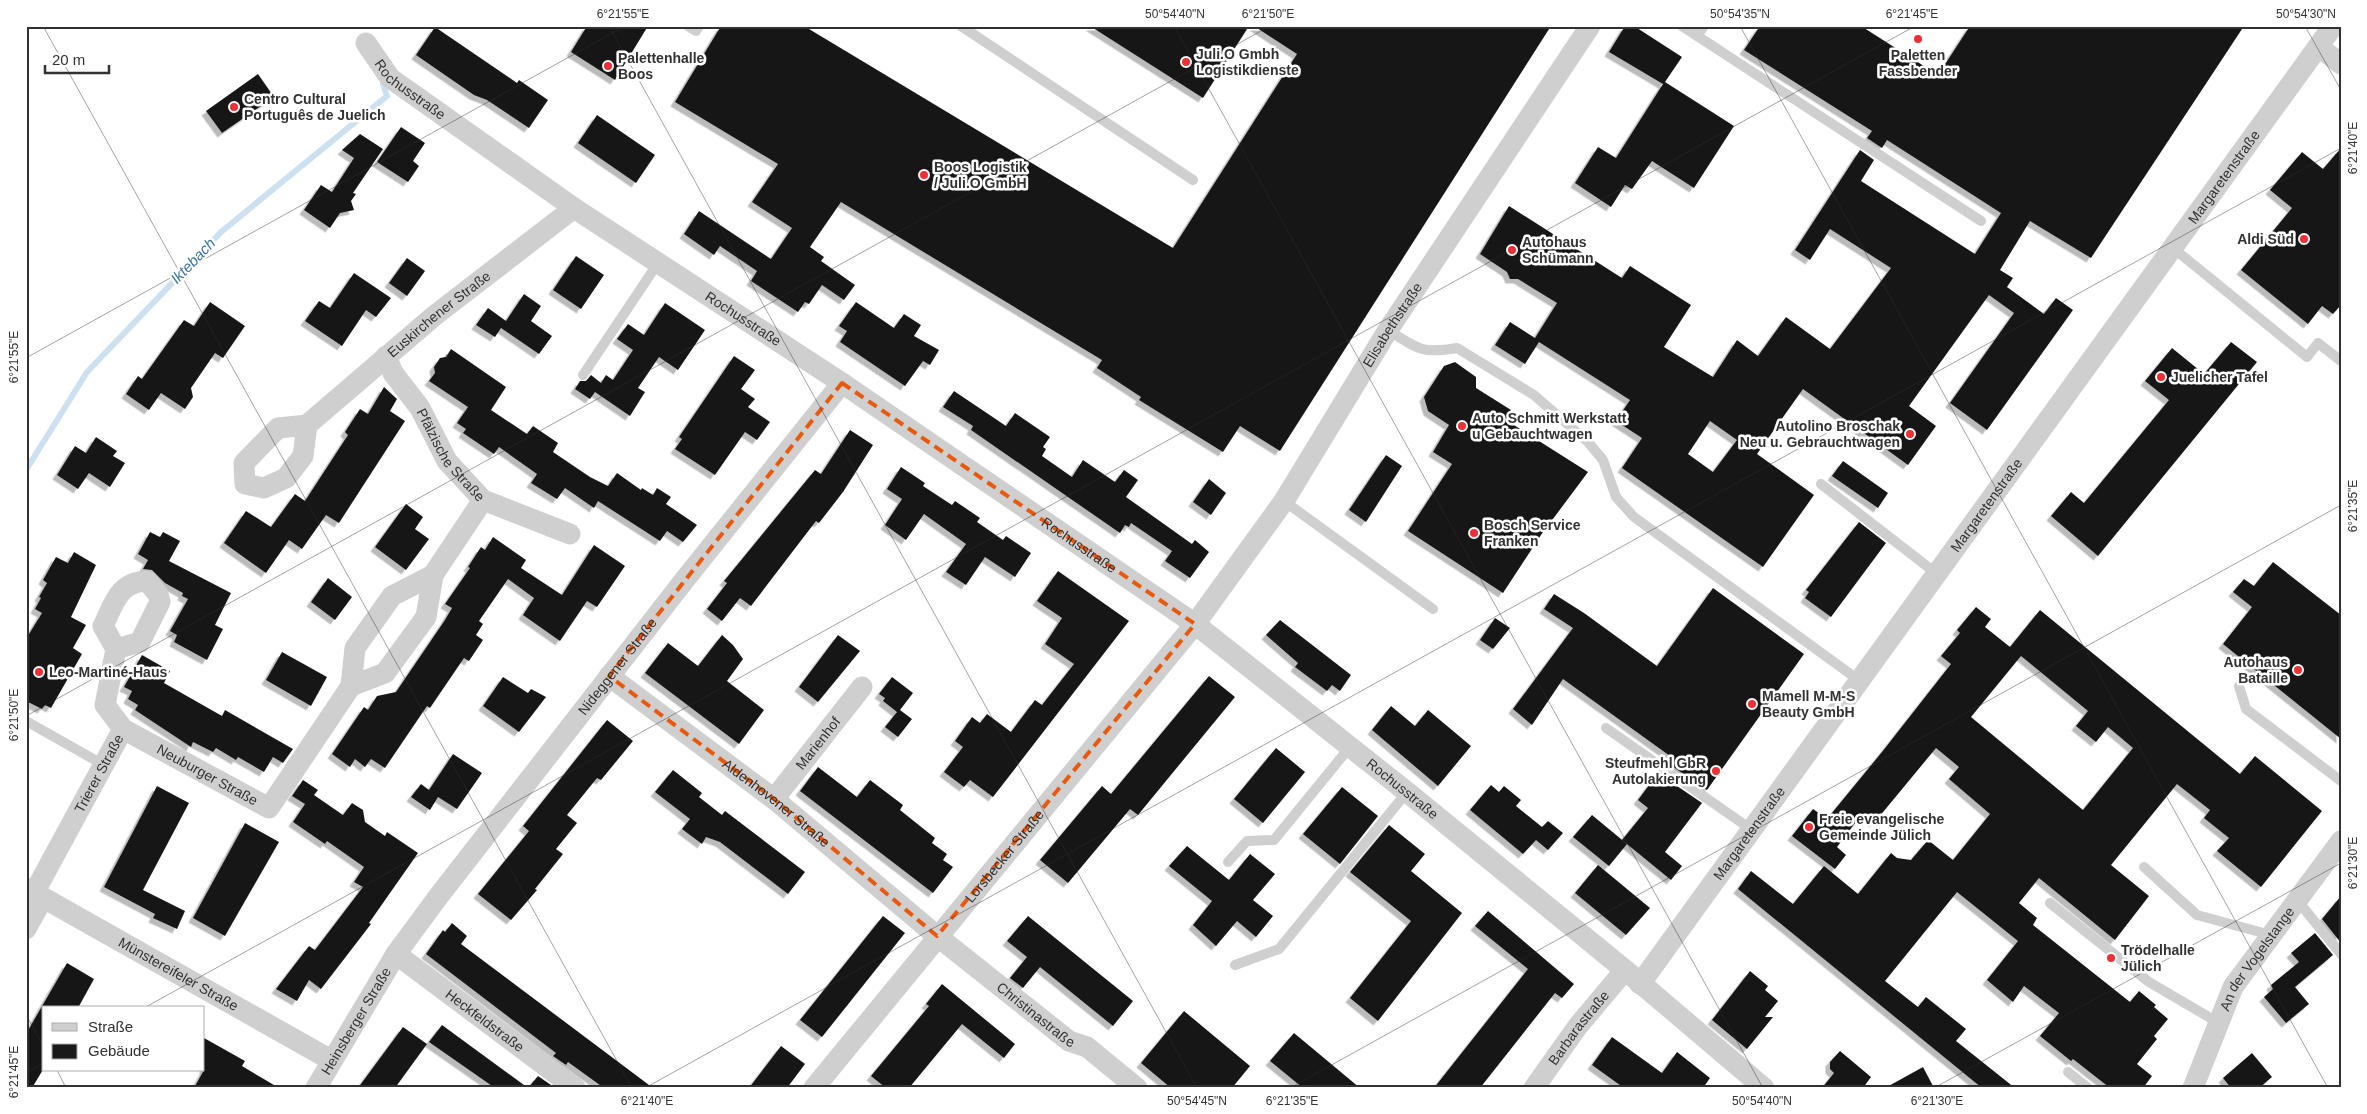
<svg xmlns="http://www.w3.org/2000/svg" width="2367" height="1114" font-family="Helvetica,sans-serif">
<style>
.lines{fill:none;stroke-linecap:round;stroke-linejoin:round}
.stream{stroke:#cce0ef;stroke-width:6}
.building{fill:#191919;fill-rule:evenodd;filter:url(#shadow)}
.service{stroke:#cfcfcf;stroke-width:10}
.minor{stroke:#cfcfcf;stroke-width:21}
.marked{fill:none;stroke:#e8590c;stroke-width:4;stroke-dasharray:10 6;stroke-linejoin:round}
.ticks{fill:none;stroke:#323232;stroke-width:1;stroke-opacity:0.45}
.poi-dot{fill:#ee2f37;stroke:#fff;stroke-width:2}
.labels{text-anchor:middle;stroke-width:5;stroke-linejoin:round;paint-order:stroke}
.poi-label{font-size:14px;font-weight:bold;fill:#323232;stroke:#fff;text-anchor:start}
.street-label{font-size:14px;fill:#323232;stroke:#fff}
.water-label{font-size:15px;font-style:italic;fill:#3a729a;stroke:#fff}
.neatline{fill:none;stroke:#323232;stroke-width:2}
.ticks-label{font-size:12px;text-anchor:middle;fill:#323232}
</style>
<defs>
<filter id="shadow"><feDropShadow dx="-4.5" dy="4.5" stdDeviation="0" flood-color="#0004"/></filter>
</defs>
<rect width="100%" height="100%" fill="#fff"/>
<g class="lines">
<!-- stream -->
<path class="stream" d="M26 470 87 372 221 232 387 96 383 84"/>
</g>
<!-- building -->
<g class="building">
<path d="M587 26H648L615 80 571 52Z"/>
<path d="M721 26H804L1173 248 1297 54 1254 26H1551L1280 451 1240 426 1223 452 1139 400 1141 397 1097 368 1102 360 841 202 810 247 824 257 821 261 855 285 844 300 822 285 809 304 805 302 798 312 751 281 757 271 720 246 714 255 684 234 699 211 771 259 792 228 752 202 778 164 675 102Z"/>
<path d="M1090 26H1249L1203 98Z"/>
<path d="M1625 26H1634L1682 57 1665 82 1734 126 1694 188 1652 161 1632 189 1625 185 1611 207 1575 183 1598 147 1616 158 1663 84 1609 52Z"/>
<path d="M1760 26H1861L1938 75 1970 26H2244L2091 258 2030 221 2000 270 2013 278 2007 287 2044 314 2056 298 2073 310 1987 430 1950 403 2014 313 1989 295 1909 406 1936 426 1908 465 1803 389 1757 454 1814 495 1763 567 1622 468 1642 438 1616 421 1630 400 1539 342 1525 364 1495 345 1510 322 1535 338 1557 303 1518 279H1510L1507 272 1480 254 1509 206 1622 278 1630 266 1691 305 1664 347 1713 377 1737 340 1758 356 1786 317 1830 349 1891 268 1830 229 1810 260 1795 250 1860 150 1874 160 1861 181 1975 254 2001 213 1887 140 1882 148 1867 138 1872 131 1744 50ZM1710 421 1737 440 1713 472 1688 454Z"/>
<path d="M435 27 517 83 519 80 548 100 529 128 487 100 474 95 416 55Z"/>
<path d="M258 74 274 97 222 133 206 111Z"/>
<path d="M597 115 655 155 636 183 578 143Z"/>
<path d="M401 127 425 143 413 161 419 166 408 182 377 162Z"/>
<path d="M360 134 383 149 353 193 356 194 351 201 354 210 340 213 330 228 304 210 321 185 332 192 354 158 342 150Z"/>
<path d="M2341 148V305L2333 314 2322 306 2308 324 2241 270 2292 208 2270 190 2302 152 2323 169Z"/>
<path d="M576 256 604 275 581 309 553 290Z"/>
<path d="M407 258 425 271 407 296 389 283Z"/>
<path d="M354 273 391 298 376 317 366 310 342 346 305 321 319 301 330 308Z"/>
<path d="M524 294 541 306 531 321 552 336 539 354 501 328 495 337 476 325 488 308 506 321Z"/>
<path d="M210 302 245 326 223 358 215 353 191 388 193 397 185 409 161 393 149 410 126 394 138 376 142 379 184 320 194 326Z"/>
<path d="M856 302 894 328 904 314 921 325 914 336 939 350 930 365 923 361 905 386 840 342 847 331 839 326Z"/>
<path d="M665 303 705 330 678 370 659 357 638 388 645 392 630 416 595 392 590 399 575 389 580 381H586L591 375 601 383 606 375 613 380 633 350 617 339 628 324 644 335Z"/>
<path d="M2231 342 2257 362 2098 556 2051 516 2071 492 2084 503 2169 400 2145 381 2172 348 2204 374Z"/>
<path d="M451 349 506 387 491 410 527 434 533 426 558 443 553 452 590 477 608 486 617 473 641 490 642 488 653 495 657 488 671 497 666 504 697 525 683 542 667 531 660 541 598 501 594 508 565 488 557 499 531 483 537 474 499 447 494 454 463 433 466 429 457 423 468 407 429 381 435 373 434 367 440 358 446 357Z"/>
<path d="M734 356 755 370 741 389 755 399 748 407 770 422 757 440 745 432 715 475 675 449 682 439 679 437Z"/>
<path d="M1455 362 1476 377V388L1511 410 1506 420 1588 472 1541 535 1503 593 1408 531 1452 464 1433 452 1449 425 1428 411 1424 397 1444 366Z"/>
<path d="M384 387 397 399 390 411 405 421 339 523 326 515 302 549 289 540 266 573 224 543 246 511 271 527 295 494 305 501 348 435 345 432 360 409 368 414Z"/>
<path d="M954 391 1006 426 1015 413 1050 437 1043 447 1046 449 1042 456 1072 477 1083 460 1115 482 1124 470 1138 480 1126 497 1192 544 1195 540 1209 552 1190 578 1165 561 1172 551 1131 523 1129 527 1125 525 1120 533 971 430 973 426 943 407Z"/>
<path d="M850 430 873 445 843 492 819 523 816 521 751 606 740 598 722 621 707 609 727 583 724 581 815 470 821 474Z"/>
<path d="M96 437 117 451 113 456 125 463 110 487 89 473 78 489 57 475 75 446 86 453Z"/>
<path d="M1386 455 1402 466 1366 522 1349 510Z"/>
<path d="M1843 461 1888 493 1878 508 1832 476Z"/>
<path d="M901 467 925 483 923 486 952 505 955 501 980 518 977 522 1003 540 1006 536 1031 553 1015 577 985 557 966 585 946 572 966 544 924 514 906 540 885 525 902 499 887 489Z"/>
<path d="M1209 479 1226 493 1211 515 1193 502Z"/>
<path d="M406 504 423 517 415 529 429 539 406 570 375 547Z"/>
<path d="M1859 522 1886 543 1831 617 1805 598 1809 592 1806 590Z"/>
<path d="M150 532 160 537 163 532 180 541 169 561 231 593 215 625 223 629 207 660 174 642 177 635 170 631 188 599 182 596 183 593 165 583 152 570 143 569 148 560 138 554Z"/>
<path d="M493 537 526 560 521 568 562 595 594 545 625 566 597 607 587 601 560 641 523 615 534 598 508 579 479 621 483 624 476 635 483 640 469 661 464 658 430 708 427 706 385 768 371 759 365 767 355 759 350 767 332 754 364 707 368 710 377 696 396 692 445 620 452 608 445 604 470 568 468 567 481 547 485 550Z"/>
<path d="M74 552 96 565 71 617 86 625 73 648 82 654 51 708 45 705 42 709 26 701V639L42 613 35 609 41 598 39 597 47 583 43 580 56 557 68 563Z"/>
<path d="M2273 562 2341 615V739L2223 644 2252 607 2233 592 2244 579 2254 586Z"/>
<path d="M1058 571 1129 621 993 797 970 780 964 787 944 772 963 747 955 741 972 717 980 723 987 714 1011 732 1035 700 1042 705 1074 664 1045 644 1062 618 1037 601Z"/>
<path d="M328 578 352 597 335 620 311 602Z"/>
<path d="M1713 588 1804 654 1707 790 1666 762 1670 756 1563 679 1532 725 1513 709 1573 628 1544 609 1554 594 1584 613 1657 666Z"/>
<path d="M1976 607 1991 619 1985 627 2010 647 2040 610 2240 774 2255 756 2322 811 2261 887 2217 851 2229 838 2204 818 2210 810 2177 784 2111 865 2149 896 2115 940 2039 878 2019 903 2037 918 2033 925 2130 1002 2139 991 2156 1005 2154 1007 2168 1019 2154 1036 2157 1039 2137 1064 2152 1076 2143 1088H2110L2073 1059 2071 1061 2040 1036 2059 1013 2024 986 2013 1002 1987 980 2018 941 1957 892 1885 981 1918 1007 1926 997 1966 1029 1956 1041 2015 1088H1982L1738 889 1751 871 1793 904 1824 866 1858 894 1891 853 1897 858 1911 860 1928 840 1953 860 1990 814 1949 779 1959 767 1936 748 1874 823 1862 814 1837 847 1846 855 1835 869 1792 836 1813 809 1827 819 1882 752 1951 664 1941 656 1960 633 1957 630ZM2021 656 2088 711 2076 726 2096 742 2108 727 2133 748 2083 810 1971 717Z"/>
<path d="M1495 618 1510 628 1493 649 1480 640Z"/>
<path d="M1280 620 1351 675 1340 691 1332 685 1327 691 1295 667 1298 663 1266 635Z"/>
<path d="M722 635 733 645 743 659 727 681 764 710 739 744 645 673 668 643 698 666Z"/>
<path d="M838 635 860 651 818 702 799 687Z"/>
<path d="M282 652 327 677 311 706 266 680Z"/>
<path d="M142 655 170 671 164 683 222 716 225 710 293 749 283 763 273 757 264 772 238 757 236 760 216 748 213 752 193 742 191 747 135 710 138 705 128 699 132 691 124 687Z"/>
<path d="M1209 676 1235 697 1138 815 1130 809 1068 883 1040 860 1102 786 1111 794Z"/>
<path d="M503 677 528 693 531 689 546 697 519 732 483 706Z"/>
<path d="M892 677 913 693 900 710 912 719 898 737 885 727 897 712 883 701 885 698 879 694Z"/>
<path d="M1391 706 1415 726 1428 710 1471 746 1438 786 1372 730Z"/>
<path d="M607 720 633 741 601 780 597 778 567 815 577 823 556 849 563 854 535 889 537 890 511 920 478 894 529 831 523 826Z"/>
<path d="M1276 748 1305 772 1263 823 1234 799Z"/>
<path d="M453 754 482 773 457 809 438 797 430 810 411 797 421 784 429 790Z"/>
<path d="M818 767 857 797 870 780 903 805 900 810 935 838 932 843 947 854 943 860 953 867 933 893 800 791Z"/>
<path d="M673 770 702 793 699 797 722 815 725 811 805 872 788 894 720 842 706 837 702 844 682 829 690 819 655 792Z"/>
<path d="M1658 773 1702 803 1665 852 1682 866 1671 880 1622 840 1648 808 1638 800Z"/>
<path d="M303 780 318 790 314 795 343 815 352 803 363 810 365 822 385 836 387 832 418 853 369 923 371 924 321 989 309 980 297 1001 276 989 309 946 315 950 363 887 354 882 364 867 327 841 325 844 293 822 305 804 292 796Z"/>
<path d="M1491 785 1499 792 1504 786 1521 800 1516 806 1542 827 1548 821 1563 833 1548 850 1536 840 1523 854 1470 810Z"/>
<path d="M157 786 189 803 143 890 185 911 177 929 153 918 155 914 104 887Z"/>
<path d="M1342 787 1378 816 1340 864 1303 834Z"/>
<path d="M1592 815 1627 844 1609 866 1573 837Z"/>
<path d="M245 823 279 842 225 936 193 918Z"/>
<path d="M1389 825 1425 854 1411 871 1462 913 1378 1021 1350 998 1411 921 1350 872Z"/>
<path d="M1187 846 1229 880 1250 854 1275 874 1253 900 1273 916 1256 937 1237 921 1216 946 1193 925 1212 901 1169 866Z"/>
<path d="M1598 865 1650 908 1626 935 1575 893Z"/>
<path d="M2341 896V943L2322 919Z"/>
<path d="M1488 911 1574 984 1562 998 1555 993 1480 1088H1434L1528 969 1475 926Z"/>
<path d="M883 916 905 933 822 1037 800 1020Z"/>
<path d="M1028 916 1133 1001 1113 1026 1040 967 1023 988 1010 978 1027 957 1007 941Z"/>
<path d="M452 923 467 936 461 944 653 1088H604L568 1062 566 1065 553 1056 556 1053 426 954 443 930 445 932Z"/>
<path d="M2315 933 2333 955 2295 987 2309 1004 2286 1023 2264 997 2273 989 2271 985 2299 962 2291 953Z"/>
<path d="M67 963 94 979 78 1008H44V1068L32 1088H26V1034Z"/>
<path d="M1750 971 1768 986 1765 990 1778 1001 1765 1017H1773L1747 1049 1712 1020Z"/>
<path d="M942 984 1015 1044 1004 1058 962 1024 909 1088H886L871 1076 929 1006 926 1004Z"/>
<path d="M1184 1011 1250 1066 1232 1088H1171L1141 1063Z"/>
<path d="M442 1025 528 1088H495L429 1042Z"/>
<path d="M403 1027 427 1044 395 1088H358Z"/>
<path d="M1294 1033 1360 1088H1303L1270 1061Z"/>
<path d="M1612 1037 1662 1073 1677 1052 1710 1078 1703 1088H1624L1592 1065Z"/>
<path d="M204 1038 245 1061 242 1066 279 1088H194L204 1070Z"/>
<path d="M781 1046 805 1064 787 1088H749Z"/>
<path d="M1840 1051 1871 1077 1863 1088H1822L1834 1073 1830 1069V1062Z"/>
<path d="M2252 1053 2272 1077 2259 1088H2231L2223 1078Z"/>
<path d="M1923 1067 1934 1088H1885Z"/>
<path d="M538 1076 551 1085 549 1088H528Z"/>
</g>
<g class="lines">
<!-- service -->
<g class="service">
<path d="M688 26 696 31 699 26"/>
<path d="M961 26 1193 180"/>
<path d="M1682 26 1981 221"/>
<path d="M1697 36 1704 26"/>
<path d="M2173 248 2307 357 2318 343 2341 361"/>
<path d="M1388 330C1418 349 1421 354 1457 348L1534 395 1588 442 1603 460 1616 497 1634 517 1860 681"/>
<path d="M583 375 658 263"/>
<path d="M1821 484 1937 574"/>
<path d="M1284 501 1433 609"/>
<path d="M2239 686 2246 709 2341 781"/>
<path d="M26 721 104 765"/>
<path d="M1606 728 1752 830"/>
<path d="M1228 862 1247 841 1274 840 1349 748"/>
<path d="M2144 867 2197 915 2271 935"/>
<path d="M2297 900 2341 954"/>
<path d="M2050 903 2149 982 2219 1023"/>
<path d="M1235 965 1279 949 1407 792"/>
<path d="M2068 1072 2088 1088"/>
</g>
<!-- minor -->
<g class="minor">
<path id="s1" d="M366 43 390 78 574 208 842 383 1195 624 1407 792 1625 970 1764 1088"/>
<path d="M2319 47 2341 64"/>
<path id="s2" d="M386 356 393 373 420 408 447 461 483 500 570 534"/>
<path id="s3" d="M307 425 278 428 244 463 245 484 264 488 286 478 303 456 307 425 434 316 574 208"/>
<path id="s4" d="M116 649 140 642 160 602 158 594 147 581C118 582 114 604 103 626L116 649 105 705 123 729 269 808 351 686 385 673 426 617 433 575 483 500"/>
<path id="s5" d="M609 676 774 799 937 936 1069 1041 1087 1047 1137 1088"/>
<path d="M351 686 355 648 392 596 433 575"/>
<path id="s6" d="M774 799 862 687"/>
<path id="s7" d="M26 888 331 1060"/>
<path id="s8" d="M34 893 123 729"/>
<path d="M26 929 43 898"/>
<path id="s9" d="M396 954 575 1088"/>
<path id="s10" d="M1640 984 2333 26"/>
<path id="s11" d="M316 1088 396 954 438 897 686 578 842 383"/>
<path id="s12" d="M814 1088 1195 624 1284 501 1388 330 1590 26"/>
<path id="s13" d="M1534 1088 1578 1026 1625 970"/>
<path id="s14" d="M2193 1088 2233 987 2341 841"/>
</g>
</g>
<!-- marked area -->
<path class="marked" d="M842 383 1195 624 937 936 774 799 609 676Z"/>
<!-- ticks -->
<path class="ticks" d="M43 26 632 1088M609 26 1197 1088M1174 26 1763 1088M1740 26 2328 1088M2305 26 2341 90M26 358 625 26M26 716 1270 26M144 1008 1915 26M26 1015 44 1047M57 1070 66 1088M26 1073 44 1063M645 1088 2341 148M1290 1088 2341 505M1934 1088 2341 863"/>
<!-- markers -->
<g class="poi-dot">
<circle cx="1918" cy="39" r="5"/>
<circle cx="1186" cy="62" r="5"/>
<circle cx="608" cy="66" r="5"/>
<circle cx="234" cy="107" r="5"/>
<circle cx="924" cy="175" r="5"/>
<circle cx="2304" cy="239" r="5"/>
<circle cx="1512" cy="250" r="5"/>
<circle cx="2161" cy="377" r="5"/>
<circle cx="1462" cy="426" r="5"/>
<circle cx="1910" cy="434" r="5"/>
<circle cx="1474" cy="533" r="5"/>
<circle cx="2298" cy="670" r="5"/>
<circle cx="39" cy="672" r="5"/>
<circle cx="1752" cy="704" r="5"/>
<circle cx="1716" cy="771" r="5"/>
<circle cx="1809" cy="827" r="5"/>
<circle cx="2111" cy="958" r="5"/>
</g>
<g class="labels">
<!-- poi labels -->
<g class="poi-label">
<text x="1196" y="59">Juli.O Gmbh<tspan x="1196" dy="16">Logistikdienste</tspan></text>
<text x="1918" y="60" text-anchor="middle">Paletten<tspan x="1918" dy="16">Fassbender</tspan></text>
<text x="618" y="63">Palettenhalle<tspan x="618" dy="16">Boos</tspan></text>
<text x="244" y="104">Centro Cultural<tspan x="244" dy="16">Português de Juelich</tspan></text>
<text x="934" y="172">Boos Logistik<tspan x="934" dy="16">/ Juli.O GmbH</tspan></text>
<text x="2294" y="244" text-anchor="end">Aldi Süd</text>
<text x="1522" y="247">Autohaus<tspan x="1522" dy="16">Schümann</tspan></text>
<text x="2171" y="382">Juelicher Tafel</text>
<text x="1472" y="423">Auto Schmitt Werkstatt<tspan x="1472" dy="16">u Gebauchtwagen</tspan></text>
<text x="1900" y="431" text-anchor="end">Autolino Broschak<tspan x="1900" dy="16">Neu u. Gebrauchtwagen</tspan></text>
<text x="1484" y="530">Bosch Service<tspan x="1484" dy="16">Franken</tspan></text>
<text x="2288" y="667" text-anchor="end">Autohaus<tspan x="2288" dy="16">Bataille</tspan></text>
<text x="49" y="677">Leo-Martiné-Haus</text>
<text x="1762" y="701">Mamell M-M-S<tspan x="1762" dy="16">Beauty GmbH</tspan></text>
<text x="1706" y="768" text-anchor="end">Steufmehl GbR<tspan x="1706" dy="16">Autolakierung</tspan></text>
<text x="1819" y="824">Freie evangelische<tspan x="1819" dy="16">Gemeinde Jülich</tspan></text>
<text x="2121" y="955">Trödelhalle<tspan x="2121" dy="16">Jülich</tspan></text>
</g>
<!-- street labels -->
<g class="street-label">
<text dy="5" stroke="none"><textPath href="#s1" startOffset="65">Rochusstraße</textPath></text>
<text dy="5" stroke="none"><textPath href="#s10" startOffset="996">Margaretenstraße</textPath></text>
<text dy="5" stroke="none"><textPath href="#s3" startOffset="374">Euskirchener Straße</textPath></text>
<text dy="5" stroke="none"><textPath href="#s1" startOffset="470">Rochusstraße</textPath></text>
<text dy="5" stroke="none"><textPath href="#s12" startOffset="959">Elisabethstraße</textPath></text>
<text dy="5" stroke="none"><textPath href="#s2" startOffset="119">Pfälzische Straße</textPath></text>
<text dy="5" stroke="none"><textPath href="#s10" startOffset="591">Margaretenstraße</textPath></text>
<text dy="5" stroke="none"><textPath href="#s1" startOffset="875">Rochusstraße</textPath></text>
<text dy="5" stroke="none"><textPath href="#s11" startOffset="519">Nideggener Straße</textPath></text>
<text dy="5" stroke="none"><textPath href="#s6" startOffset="71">Marienhof</textPath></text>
<text dy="5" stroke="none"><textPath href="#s8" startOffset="136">Trierer Straße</textPath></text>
<text dy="5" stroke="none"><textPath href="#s4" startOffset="372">Neuburger Straße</textPath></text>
<text dy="5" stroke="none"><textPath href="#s1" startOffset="1280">Rochusstraße</textPath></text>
<text dy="5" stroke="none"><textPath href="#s5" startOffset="210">Aldenhovener Straße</textPath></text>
<text dy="5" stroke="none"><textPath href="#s10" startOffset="186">Margaretenstraße</textPath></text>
<text dy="5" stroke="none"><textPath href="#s12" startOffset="300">Lorsbecker Straße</textPath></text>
<text dy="5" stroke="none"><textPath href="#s14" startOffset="145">An der Vogelstange</textPath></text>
<text dy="5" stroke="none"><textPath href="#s7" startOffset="175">Münstereifeler Straße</textPath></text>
<text dy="5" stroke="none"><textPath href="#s5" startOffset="545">Christinastraße</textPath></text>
<text dy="5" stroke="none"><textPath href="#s11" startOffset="78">Heinsberger Straße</textPath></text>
<text dy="5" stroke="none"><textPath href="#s9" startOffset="111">Heckfeldstraße</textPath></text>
<text dy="5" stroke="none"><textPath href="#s13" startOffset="75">Barbarastraße</textPath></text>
</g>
<!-- water labels -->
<g class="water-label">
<text transform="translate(193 261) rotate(-46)" y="5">Iktebach</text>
</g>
</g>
<!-- border -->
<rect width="2367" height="1114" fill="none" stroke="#ffffff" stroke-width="55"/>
<!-- legend -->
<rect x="42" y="1006" width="162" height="65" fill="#ffffff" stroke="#adadad"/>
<rect x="52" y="1023" width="25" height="8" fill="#cfcfcf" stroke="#adadad"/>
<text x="88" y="1032" font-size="15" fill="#323232">Straße</text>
<rect x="52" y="1044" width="25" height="15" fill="#191919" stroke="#adadad"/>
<text x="88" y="1056" font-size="15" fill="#323232">Gebäude</text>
<!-- scale -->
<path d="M45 65v8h64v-8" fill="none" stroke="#323232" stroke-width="2.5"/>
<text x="52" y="65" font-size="15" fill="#323232" stroke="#ffffff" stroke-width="4" paint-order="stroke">20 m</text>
<rect x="28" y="28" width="2312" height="1058" class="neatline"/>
<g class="ticks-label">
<text x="623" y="18">6°21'55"E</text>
<text x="1175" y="18">50°54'40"N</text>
<text x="1268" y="18">6°21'50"E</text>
<text x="1740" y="18">50°54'35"N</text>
<text x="1912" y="18">6°21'45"E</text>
<text x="2306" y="18">50°54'30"N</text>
<text transform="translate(2353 148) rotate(-90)" y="4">6°21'40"E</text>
<text transform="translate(14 357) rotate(-90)" y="4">6°21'55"E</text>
<text transform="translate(2353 506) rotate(-90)" y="4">6°21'35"E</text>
<text transform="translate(14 715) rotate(-90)" y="4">6°21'50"E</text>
<text transform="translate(2353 863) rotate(-90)" y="4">6°21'30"E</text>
<text transform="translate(14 1072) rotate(-90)" y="4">6°21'45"E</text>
<text x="647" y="1105">6°21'40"E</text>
<text x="1197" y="1105">50°54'45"N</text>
<text x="1292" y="1105">6°21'35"E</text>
<text x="1762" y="1105">50°54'40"N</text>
<text x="1937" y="1105">6°21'30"E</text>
</g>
</svg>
